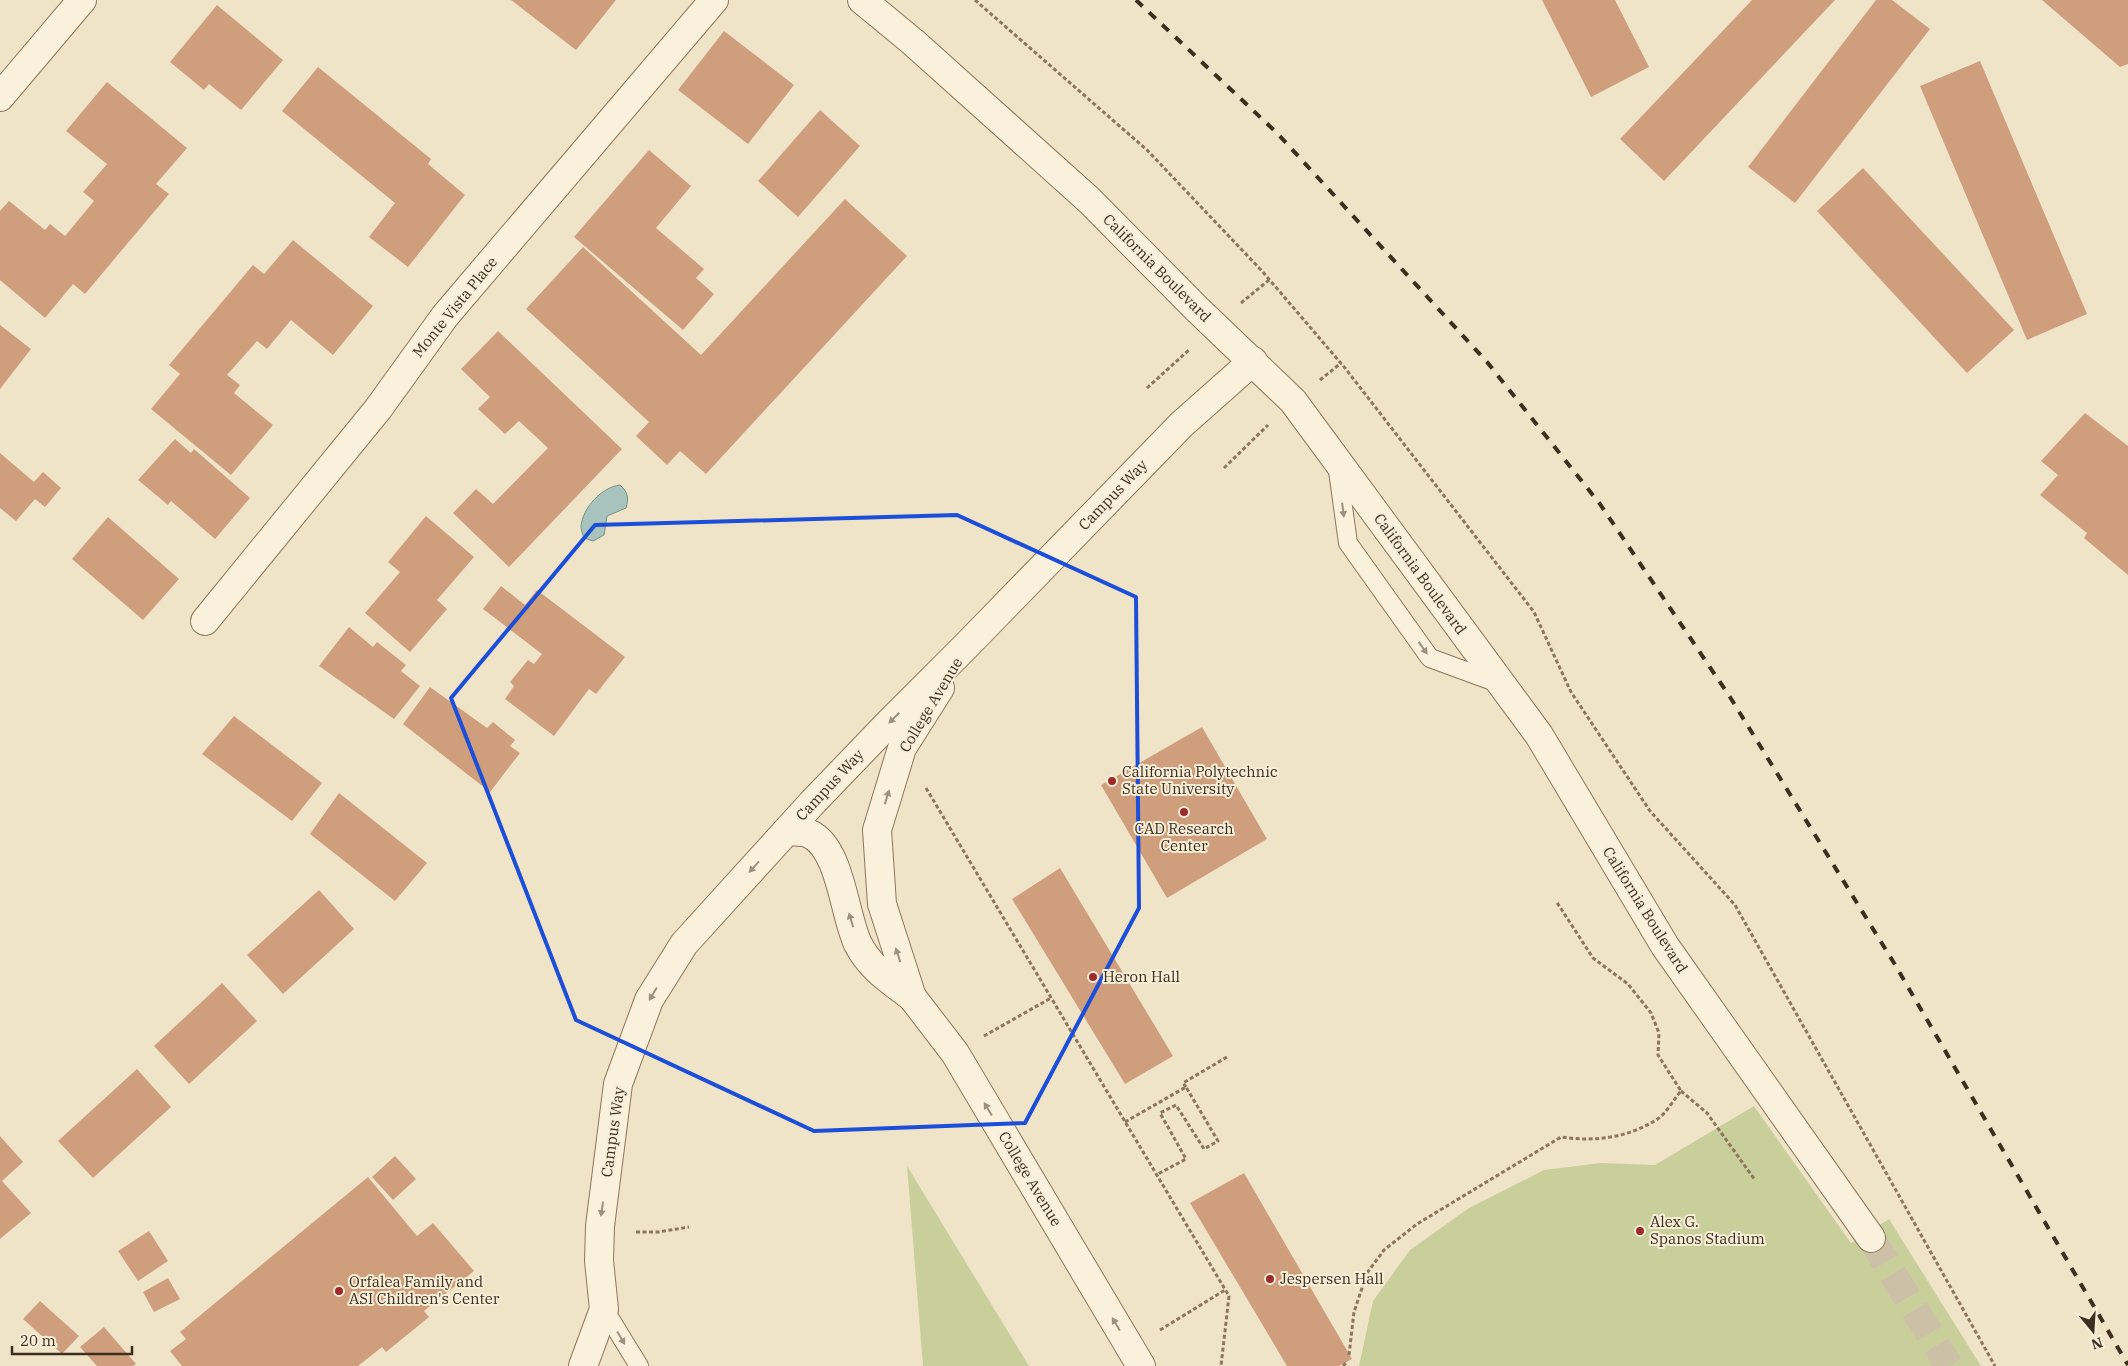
<svg xmlns="http://www.w3.org/2000/svg" width="2128" height="1366" font-family="'IBM Plex Serif',serif">
<style>
.green{fill:#c9cf9b}
.water{fill:#a9c4bc;stroke:#6f938a}
.building{fill:#cf9f7d}
.lines{fill:none;stroke-linecap:round;stroke-linejoin:round}
.tertiary-tunnel{stroke:#ccc0a6;stroke-width:28;stroke-dasharray:28 14;stroke-linecap:butt}
.service-casing{stroke:#8d765c;stroke-width:20}
.minor-casing{stroke:#8d765c;stroke-width:30}
.tertiary-casing{stroke:#8d765c;stroke-width:30}
.path{stroke:#8d765c;stroke-width:3;stroke-dasharray:4 2.5;stroke-linecap:butt}
.service{stroke:#faf1dc;stroke-width:18}
.minor{stroke:#faf1dc;stroke-width:28}
.tertiary{stroke:#faf1dc;stroke-width:28}
.rail{stroke:#3d2e20;stroke-width:4;stroke-dasharray:9 9;stroke-linecap:butt}
.oneway{fill:#9c907e}
.marked{fill:none;stroke:#1d4ed8;stroke-width:4;stroke-linejoin:round}
.poi-dot{fill:#9e2a2b;stroke:#f7eed8;stroke-width:2}
.labels{text-anchor:middle;stroke-width:4;stroke-linejoin:round;paint-order:stroke}
.street-label{font-size:15px;fill:#3d2e20;stroke:#f7eed8}
.poi-label{font-size:15px;fill:#3d2e20;stroke:#f7eed8;text-anchor:start}
</style>
<rect width="100%" height="100%" fill="#f0e4c8"/>
<!-- green -->
<g class="green">
<path d="M1754 1106 1851 1243 1889 1219 1981 1366H1359L1373 1301 1410 1250 1469 1208 1544 1170 1601 1163 1655 1165Z"/>
<path d="M907 1166 1029 1366H923Z"/>
</g>
<!-- water -->
<path class="water" d="M620 485C628 492 629 498 626 508L607 516 604 535 593 541 584 538C583 535 581 530 581 527 582 508 602 487 620 485Z"/>
<!-- building -->
<g class="building">
<path d="M511 0H616L576 50Z"/>
<path d="M1542 0H1615L1649 67 1591 97Z"/>
<path d="M1752 0H1835L1664 181 1620 139Z"/>
<path d="M1876 0H1892L1930 29 1795 203 1748 167Z"/>
<path d="M2042 0H2128V64L2120 67Z"/>
<path d="M217 5 283 60 241 110 209 84 204 90 170 62Z"/>
<path d="M724 31 794 85 748 144 678 90Z"/>
<path d="M1980 61 2087 314 2027 340 1920 86Z"/>
<path d="M318 67 431 159 428 164 465 195 408 267 369 237 395 203 282 111Z"/>
<path d="M107 82 187 148 156 184 169 194 85 294 73 284 45 318 0 280V211L9 201 45 230 50 224 65 236 94 201 83 192 107 164 66 131Z"/>
<path d="M820 110 860 146 798 217 758 181Z"/>
<path d="M649 150 691 186 656 228 704 269 696 278 714 294 683 330 574 237Z"/>
<path d="M1863 168 2014 330 1967 373 1817 211Z"/>
<path d="M845 199 907 256 706 474 680 451 667 465 636 436 649 422 526 309 583 247 701 355Z"/>
<path d="M293 240 373 306 333 355 291 320 267 349 257 341 227 375 240 385 234 393 273 425 231 475 151 409 180 374 169 365 253 265 264 274Z"/>
<path d="M0 325 31 349 0 389Z"/>
<path d="M498 331 622 449 509 567 453 513 476 489 493 504 548 448 519 421 505 434 478 409 490 397 461 369Z"/>
<path d="M2085 413 2128 446V575L2084 538 2087 533 2040 495 2058 475 2041 461Z"/>
<path d="M175 439 191 453 194 449 250 498 215 539 171 501 168 505 138 480Z"/>
<path d="M0 453 34 482 43 472 61 488 45 507 35 499 16 521 0 508Z"/>
<path d="M426 516 474 557 437 600 447 609 410 652 365 613 400 572 388 562Z"/>
<path d="M108 517 179 579 143 620 72 559Z"/>
<path d="M501 586 525 605 537 590 625 657 596 694 589 689 554 736 505 699 514 686 510 682 528 660 534 664 542 654 483 609Z"/>
<path d="M349 627 373 647 377 642 406 665 401 671 420 686 394 719 319 666Z"/>
<path d="M430 687 487 728 493 722 515 740 510 746 520 753 490 792 403 724Z"/>
<path d="M234 716 322 783 292 821 202 754Z"/>
<path d="M1202 727 1267 839 1167 898 1101 785Z"/>
<path d="M339 793 427 863 395 901 310 834Z"/>
<path d="M1060 868 1173 1056 1125 1084 1012 899Z"/>
<path d="M319 890 354 929 283 994 247 955Z"/>
<path d="M222 983 257 1021 189 1084 154 1046Z"/>
<path d="M137 1069 171 1107 93 1178 58 1141Z"/>
<path d="M0 1136 23 1162 2 1181 31 1213 0 1239Z"/>
<path d="M395 1156 416 1179 393 1200 372 1177Z"/>
<path d="M1244 1173 1352 1359 1339 1366H1287L1190 1203Z"/>
<path d="M368 1177 417 1236 433 1223 474 1271 424 1311 429 1317 386 1352 382 1347 358 1366H182L170 1351 186 1339 180 1332Z"/>
<path d="M149 1231 168 1261 138 1281 118 1251Z"/>
<path d="M168 1278 180 1299 154 1312 143 1292Z"/>
<path d="M40 1301 79 1336 62 1354 23 1319Z"/>
<path d="M104 1327 136 1364 133 1366H97L80 1347Z"/>
</g>
<g class="lines">
<!-- tertiary-tunnel -->
<path class="tertiary-tunnel" d="M1871 1238 1949 1366"/>
<!-- service casing -->
<g class="service-casing">
<g id="service">
<path d="M1337 464 1348 543 1430 658 1501 684"/>
<path d="M604 1309 639 1366"/>
</g>
</g>
<!-- minor casing -->
<g class="minor-casing">
<g id="minor">
<path d="M0 97 82 0"/>
<path d="M205 621 378 409 445 316 714 0"/>
<path d="M940 688 902 748 877 830 882 904 912 997 955 1053 1141 1366"/>
<path d="M787 831C793 832 804 831 810 834 841 849 844 915 858 944 870 968 891 981 912 997"/>
<path d="M583 1366 604 1309 599 1261 600 1226 618 1084 649 1000 684 944 812 803 888 724 966 646 1182 424 1253 361"/>
</g>
</g>
<!-- tertiary casing -->
<g class="tertiary-casing">
<path id="tertiary" d="M862 0 913 42 1089 200 1197 309 1293 401 1539 735 1665 946 1871 1238"/>
</g>
<!-- path -->
<g class="path">
<path d="M975 0 1147 150 1262 271 1345 368 1534 612 1571 692 1650 811 1735 905 1995 1366"/>
<path d="M1241 303 1269 280"/>
<path d="M1320 380 1341 363"/>
<path d="M1147 388 1190 349"/>
<path d="M1224 468 1268 425"/>
<path d="M926 788 1229 1296 1221 1366"/>
<path d="M984 1036 1051 998"/>
<path d="M1186 1087 1183 1083 1227 1057"/>
<path d="M1681 1091 1707 1113 1755 1180"/>
<path d="M1125 1122 1186 1087 1218 1141 1204 1149 1176 1105 1160 1113 1186 1159 1156 1175"/>
<path d="M636 1232H658L689 1227"/>
<path d="M1160 1330 1225 1290"/>
<path d="M1349 1355 1354 1312 1367 1273 1384 1250 1417 1224 1561 1137C1595 1142 1629 1138 1659 1118 1667 1112 1674 1099 1681 1091L1658 1055 1659 1033 1651 1013 1628 984 1593 958 1556 901"/>
<path d="M1343 1366 1346 1363"/>
</g>
<!-- service -->
<use href="#service" class="service"/>
<!-- minor -->
<use href="#minor" class="minor"/>
<!-- tertiary -->
<use href="#tertiary" class="tertiary"/>
<!-- rail -->
<path class="rail" d="M1136 0 1277 133 1487 362 1600 504 1730 697 1894 963 2128 1365"/>
</g>
<!-- one-way arrows -->
<defs><path id="oneway-solid" d="M-6-.8H1V-3.2L6.5 0L1 3.2V.8H-6Z" transform="scale(1.25)"/></defs>
<g class="oneway">
<use href="#oneway-solid" transform="translate(1343 510) rotate(83)"/>
<use href="#oneway-solid" transform="translate(1423 648) rotate(55)"/>
<use href="#oneway-solid" transform="translate(894 718) rotate(135)"/>
<use href="#oneway-solid" transform="translate(887 797) rotate(-73)"/>
<use href="#oneway-solid" transform="translate(754 867) rotate(132)"/>
<use href="#oneway-solid" transform="translate(851 920) rotate(-107)"/>
<use href="#oneway-solid" transform="translate(898 955) rotate(-108)"/>
<use href="#oneway-solid" transform="translate(653 994) rotate(121)"/>
<use href="#oneway-solid" transform="translate(988 1109) rotate(-121)"/>
<use href="#oneway-solid" transform="translate(602 1209) rotate(98)"/>
<use href="#oneway-solid" transform="translate(1116 1324) rotate(-121)"/>
<use href="#oneway-solid" transform="translate(621 1338) rotate(59)"/>
</g>
<!-- marked area -->
<path class="marked" d="M957 515 1136 597 1139 908 1025 1123 814 1131 576 1020 451 698 595 525Z"/>
<!-- markers -->
<g class="poi-dot">
<circle cx="1112" cy="781" r="5"/>
<circle cx="1184" cy="812" r="5"/>
<circle cx="1093" cy="977" r="5"/>
<circle cx="1640" cy="1231" r="5"/>
<circle cx="1270" cy="1279" r="5"/>
<circle cx="339" cy="1291" r="5"/>
</g>
<g class="labels">
<!-- street labels -->
<g class="street-label">
<text transform="translate(1157 268) rotate(45)" y="5">California Boulevard</text>
<text transform="translate(455 307) rotate(-51)" y="5">Monte Vista Place</text>
<text transform="translate(1113 495) rotate(-46)" y="5">Campus Way</text>
<text transform="translate(1420 574) rotate(54)" y="5">California Boulevard</text>
<text transform="translate(931 705) rotate(-59)" y="5">College Avenue</text>
<text transform="translate(830 785) rotate(-47)" y="5">Campus Way</text>
<text transform="translate(1645 910) rotate(58)" y="5">California Boulevard</text>
<text transform="translate(613 1132) rotate(-82)" y="5">Campus Way</text>
<text transform="translate(1030 1179) rotate(59)" y="5">College Avenue</text>
</g>
<!-- poi labels -->
<g class="poi-label">
<text x="1122" y="777">California Polytechnic<tspan x="1122" dy="17">State University</tspan></text>
<text x="1184" y="834" text-anchor="middle">CAD Research<tspan x="1184" dy="17">Center</tspan></text>
<text x="1103" y="982">Heron Hall</text>
<text x="1650" y="1227">Alex G.<tspan x="1650" dy="17">Spanos Stadium</tspan></text>
<text x="1280" y="1284">Jespersen Hall</text>
<text x="349" y="1287">Orfalea Family and<tspan x="349" dy="17">ASI Children's Center</tspan></text>
</g>
</g>
<!-- north arrow -->
<g transform="translate(2093 1331) rotate(162)" stroke="#f7eed8" stroke-width="4" paint-order="stroke">
<path d="M0-4L9 19L0 12L-9 19Z" fill="#3d2e20"/>
<text y="-8" font-size="14" font-weight="bold" text-anchor="middle" fill="#3d2e20">N</text>
</g>
<!-- scale -->
<path d="M12 1346v8h120v-8" fill="none" stroke="#3d2e20" stroke-width="2.5"/>
<text x="20" y="1346" font-size="15" fill="#3d2e20" stroke="#f7eed8" stroke-width="4" paint-order="stroke">20 m</text>
</svg>
